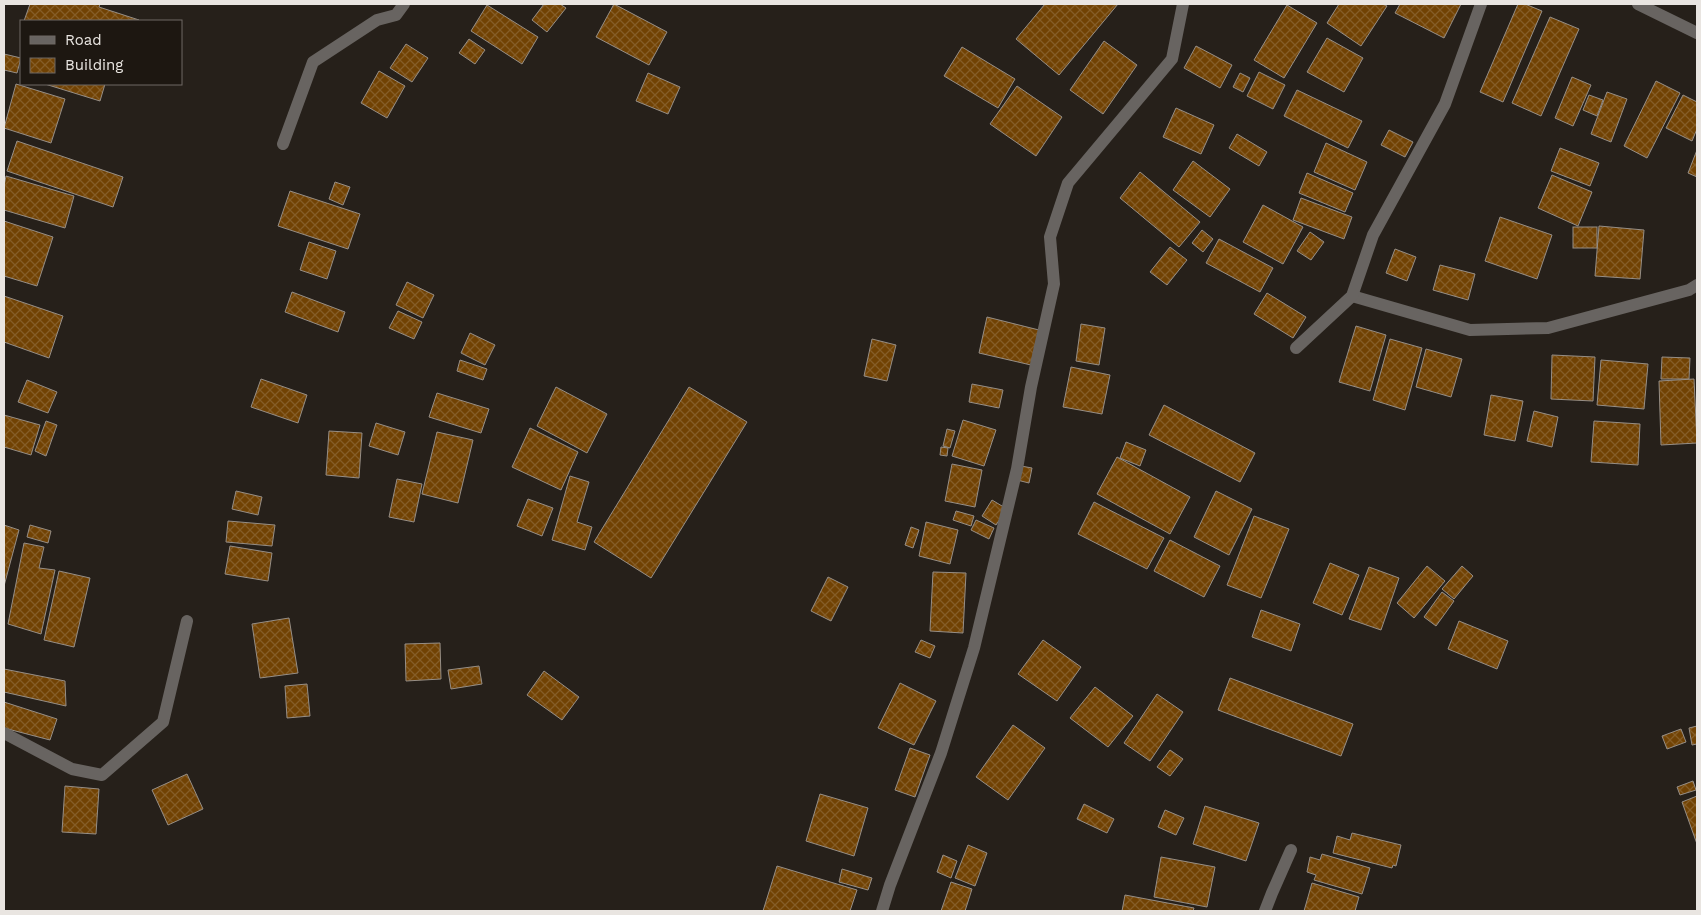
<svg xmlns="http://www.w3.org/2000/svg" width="1701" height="915" font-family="'Work Sans',sans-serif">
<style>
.building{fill:url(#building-cross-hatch);stroke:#968e86}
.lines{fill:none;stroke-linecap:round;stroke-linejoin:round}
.street{stroke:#686461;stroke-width:12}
</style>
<defs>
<pattern id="building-cross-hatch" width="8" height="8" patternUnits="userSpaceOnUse" patternTransform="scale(1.25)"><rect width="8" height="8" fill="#714203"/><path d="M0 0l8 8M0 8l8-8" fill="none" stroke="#855d27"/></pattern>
</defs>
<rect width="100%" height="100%" fill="#26201a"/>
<!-- building -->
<g class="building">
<path d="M30 4H100L99 7 139 20 24 21Z"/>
<path d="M544 4H560L566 8 547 32 532 20Z"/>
<path d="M614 4 667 32 649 65 596 37Z"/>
<path d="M1045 4H1118L1059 75 1016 39Z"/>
<path d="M1339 4H1383L1387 6 1361 46 1327 23Z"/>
<path d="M1400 4H1461L1444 38 1395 13Z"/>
<path d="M1518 4H1525L1542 11 1503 102 1480 92Z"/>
<path d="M487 5 538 37 522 64 471 31Z"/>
<path d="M1287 5 1317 23 1284 78 1254 60Z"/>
<path d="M1550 17 1579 29 1541 116 1512 103Z"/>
<path d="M1327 38 1363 58 1344 92 1307 72Z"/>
<path d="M469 39 485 50 475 64 459 53Z"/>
<path d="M1104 41 1137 65 1103 114 1070 90Z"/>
<path d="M406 44 428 58 412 82 390 68Z"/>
<path d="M1196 46 1232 65 1220 88 1184 68Z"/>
<path d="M962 47 1015 79 998 108 944 76Z"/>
<path d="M4 54 21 58 17 73 4 70Z"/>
<path d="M379 71 405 86 387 118 361 103Z"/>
<path d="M1259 72 1285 85 1273 109 1247 96Z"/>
<path d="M648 73 680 87 668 114 636 101Z"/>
<path d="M1240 73 1250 78 1243 92 1233 87Z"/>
<path d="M1572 77 1591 85 1573 126 1555 118Z"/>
<path d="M1656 81 1680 93 1647 158 1624 146Z"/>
<path d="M16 84 65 99 51 143 4 128Z"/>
<path d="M45 84H105L100 101Z"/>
<path d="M1017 86 1062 117 1036 156 990 124Z"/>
<path d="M1297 90 1362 121 1348 148 1284 116Z"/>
<path d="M1607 92 1627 99 1611 142 1591 134Z"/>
<path d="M1589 95 1603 100 1597 116 1583 110Z"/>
<path d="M1683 95 1697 102V129L1692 141 1666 128Z"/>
<path d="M1176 108 1214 125 1201 154 1163 137Z"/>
<path d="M1389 130 1413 142 1405 157 1381 145Z"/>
<path d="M1237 134 1267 152 1259 166 1229 148Z"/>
<path d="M17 141 123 177 113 207 7 171Z"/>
<path d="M1326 143 1367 162 1355 190 1314 172Z"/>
<path d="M1560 148 1599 163 1590 186 1551 171Z"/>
<path d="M1697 150V177L1688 173Z"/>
<path d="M1193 161 1230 189 1210 217 1173 190Z"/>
<path d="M1140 172 1200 222 1179 247 1120 198Z"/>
<path d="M1307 173 1353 193 1345 212 1299 193Z"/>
<path d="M1552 175 1592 192 1578 226 1538 208Z"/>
<path d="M6 176 74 196 65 228 4 210V186Z"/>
<path d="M335 182 350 187 343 205 329 199Z"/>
<path d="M290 191 360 214 348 249 278 226Z"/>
<path d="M1301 198 1352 217 1344 239 1293 220Z"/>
<path d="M1263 205 1303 227 1283 264 1243 242Z"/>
<path d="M1500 217 1552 235 1537 279 1485 261Z"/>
<path d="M4 221 53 237 37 286 4 276Z"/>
<path d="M1599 226 1644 230 1640 279 1595 276Z"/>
<rect x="1573" y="227" width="24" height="21"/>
<path d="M1202 230 1213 239 1203 252 1192 243Z"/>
<path d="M1310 232 1324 242 1311 260 1297 251Z"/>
<path d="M1219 239 1273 268 1260 292 1206 263Z"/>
<path d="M309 242 336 251 327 279 300 270Z"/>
<path d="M1170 247 1187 260 1167 285 1150 272Z"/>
<path d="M1395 249 1416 257 1407 281 1386 273Z"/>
<path d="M1440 265 1475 274 1468 300 1433 290Z"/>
<path d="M407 282 434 295 423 318 396 305Z"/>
<path d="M292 292 345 312 338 332 285 312Z"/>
<path d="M1267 293 1306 317 1293 338 1254 314Z"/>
<path d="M4 296 63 316 49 358 4 342Z"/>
<path d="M398 311 422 322 414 339 389 328Z"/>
<path d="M987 317 1039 330 1031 365 979 353Z"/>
<path d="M1081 324 1105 328 1099 365 1076 361Z"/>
<path d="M1356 326 1386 335 1370 391 1339 382Z"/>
<path d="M470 333 495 345 485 365 461 353Z"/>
<path d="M872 339 896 345 887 381 864 376Z"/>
<path d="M1390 339 1422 348 1405 410 1373 400Z"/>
<path d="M1426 349 1462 359 1451 397 1416 387Z"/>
<path d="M1552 355 1595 357 1593 401 1551 399Z"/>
<path d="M1662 357 1690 358 1689 379H1661Z"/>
<path d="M460 360 487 369 483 380 457 371Z"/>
<path d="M1601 360 1648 364 1644 409 1597 405Z"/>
<path d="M1071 367 1110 375 1102 414 1063 407Z"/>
<path d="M261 379 307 395 298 423 251 407Z"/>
<path d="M1694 379 1697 443 1661 445 1659 381Z"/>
<path d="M27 380 57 392 48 413 18 402Z"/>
<path d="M972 384 1003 390 999 408 969 402Z"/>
<path d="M556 387 607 414 587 453 537 426Z"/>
<path d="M689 387 747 422 651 578 594 542Z"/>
<path d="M437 393 489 409 481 433 429 417Z"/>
<path d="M1491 395 1523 401 1515 441 1484 435Z"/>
<path d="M1164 405 1255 453 1240 482 1149 435Z"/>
<path d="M1534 411 1558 417 1552 447 1527 441Z"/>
<path d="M4 415 40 425 31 455 4 447Z"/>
<path d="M963 420 996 430 984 466 952 456Z"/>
<path d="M46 421 57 425 46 456 35 451Z"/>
<path d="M1594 421 1640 424 1638 465 1591 462Z"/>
<path d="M376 423 405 432 398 455 369 446Z"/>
<path d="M530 428 578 452 561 490 512 467Z"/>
<path d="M947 429 955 431 950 448 943 446Z"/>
<path d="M329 431 362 433 359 478 326 475Z"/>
<path d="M437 432 473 440 458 503 422 494Z"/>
<path d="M1126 442 1146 450 1140 466 1120 458Z"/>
<path d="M941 447 948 448 947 456 940 455Z"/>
<path d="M1117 457 1190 497 1170 534 1097 494Z"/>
<path d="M952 464 982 470 975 507 945 501Z"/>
<path d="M1021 466 1032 468 1029 483 1017 480Z"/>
<path d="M570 476 589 482 577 522 592 527 585 550 552 540Z"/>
<path d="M397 479 422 484 414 522 389 517Z"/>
<path d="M236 491 262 497 258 515 232 509Z"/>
<path d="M1216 491 1252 509 1229 555 1194 537Z"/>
<path d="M528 499 553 508 542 536 517 526Z"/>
<path d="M992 500 1007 509 996 525 982 516Z"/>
<path d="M1094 502 1164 538 1147 569 1078 534Z"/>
<path d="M956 511 974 516 971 526 953 520Z"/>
<path d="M1254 516 1289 529 1261 598 1227 585Z"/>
<path d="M976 520 994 528 989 539 971 530Z"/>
<path d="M228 521 275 525 272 546 226 542Z"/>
<path d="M926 522 958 530 950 564 919 556Z"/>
<path d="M4 525 19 530 4 586Z"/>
<path d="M30 525 51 531 48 543 27 537Z"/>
<path d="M911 527 919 530 913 548 905 545Z"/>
<path d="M1170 540 1220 566 1204 597 1154 571Z"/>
<path d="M24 543 44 547 39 568 55 570 41 634 8 624Z"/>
<path d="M230 546 272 553 268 581 225 574Z"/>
<path d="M1330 563 1359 575 1342 615 1313 603Z"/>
<path d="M1427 566 1445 581 1414 618 1397 603Z"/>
<path d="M1462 566 1473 576 1454 599 1442 589Z"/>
<path d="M1369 567 1399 578 1381 630 1349 619Z"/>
<path d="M59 571 90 578 74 647 44 640Z"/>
<path d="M933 572 966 573 963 633 930 631Z"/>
<path d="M828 577 848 587 831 621 811 611Z"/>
<path d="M1442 592 1454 601 1436 626 1424 617Z"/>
<path d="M1261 610 1300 624 1291 651 1252 637Z"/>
<path d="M289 618 298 673 260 678 252 624Z"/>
<path d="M1459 621 1508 641 1497 669 1448 649Z"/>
<path d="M921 640 935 646 930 658 915 652Z"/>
<path d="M1043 640 1081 667 1057 701 1018 674Z"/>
<path d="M440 643 441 679 406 681 405 644Z"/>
<path d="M479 666 482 684 451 689 448 670Z"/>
<path d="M4 669 65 681 66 706 4 692Z"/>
<path d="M544 671 579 697 562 720 527 695Z"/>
<path d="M1230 678 1353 724 1341 756 1218 710Z"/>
<path d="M900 683 936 701 914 745 878 728Z"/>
<path d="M307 684 310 716 287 718 285 686Z"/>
<path d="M1095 687 1133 716 1108 747 1070 718Z"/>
<path d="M1157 694 1183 712 1150 761 1124 743Z"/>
<path d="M4 702 57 719 50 740 4 728Z"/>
<path d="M1013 725 1045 748 1008 800 976 777Z"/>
<path d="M1697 726V744L1692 745 1689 728Z"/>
<path d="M1681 729 1686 742 1667 749 1662 736Z"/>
<path d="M910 748 930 755 915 797 895 790Z"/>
<path d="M1170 750 1183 759 1170 776 1157 767Z"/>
<path d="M187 774 203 809 168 825 152 790Z"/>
<path d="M1693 781 1696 790 1680 795 1677 787Z"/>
<path d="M65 786 99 789 96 834 62 832Z"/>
<path d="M820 794 868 808 854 856 806 841Z"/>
<path d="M1697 796V844L1682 802Z"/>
<path d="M1084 804 1114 819 1107 833 1077 819Z"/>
<path d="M1205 806 1259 823 1246 861 1193 844Z"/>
<path d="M1165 810 1184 818 1176 835 1158 827Z"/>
<path d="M1352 833 1401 845 1396 866 1393 865 1392 868 1333 853 1337 836 1350 840Z"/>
<path d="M968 845 987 853 975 886 955 878Z"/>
<path d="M1322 854 1370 868 1362 894 1314 880 1316 875 1307 872 1310 857 1320 860Z"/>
<path d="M943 855 957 861 951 878 937 872Z"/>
<path d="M1161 857 1215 867 1207 907 1154 897Z"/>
<path d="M777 866 857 890 850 911H763Z"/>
<path d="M842 869 872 878 868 890 839 882Z"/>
<path d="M951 882 972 889 965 911H941Z"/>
<path d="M1312 883 1359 897 1355 911H1304Z"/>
<path d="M1125 895 1194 908 1193 911H1122Z"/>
</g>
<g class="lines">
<!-- street -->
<g class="street">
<path d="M1638 4 1697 33"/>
<path d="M283 144 313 62 377 20 396 15 404 4"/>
<path d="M1352 296 1470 330 1548 328 1689 290 1697 285"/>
<path d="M1296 348 1352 296 1373 235 1445 104 1481 4"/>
<path d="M4 733 72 769 102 775 163 722 187 621"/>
<path d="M882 911 890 885 941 753 974 648 1017 469 1031 387 1054 284 1050 237 1068 183 1172 59 1183 4"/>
<path d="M1265 911 1272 893 1291 850"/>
</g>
</g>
<!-- border -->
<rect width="1701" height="915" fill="none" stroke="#e9e5e1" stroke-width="10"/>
<!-- legend -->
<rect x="20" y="20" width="162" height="65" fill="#1d1711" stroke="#6f6964"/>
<rect x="30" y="36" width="25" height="8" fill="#686461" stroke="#6f6964"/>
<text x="65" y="45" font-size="15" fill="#e9e5e1">Road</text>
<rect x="30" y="58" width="25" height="15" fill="url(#building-cross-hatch)" stroke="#6f6964"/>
<text x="65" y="70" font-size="15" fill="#e9e5e1">Building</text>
</svg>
